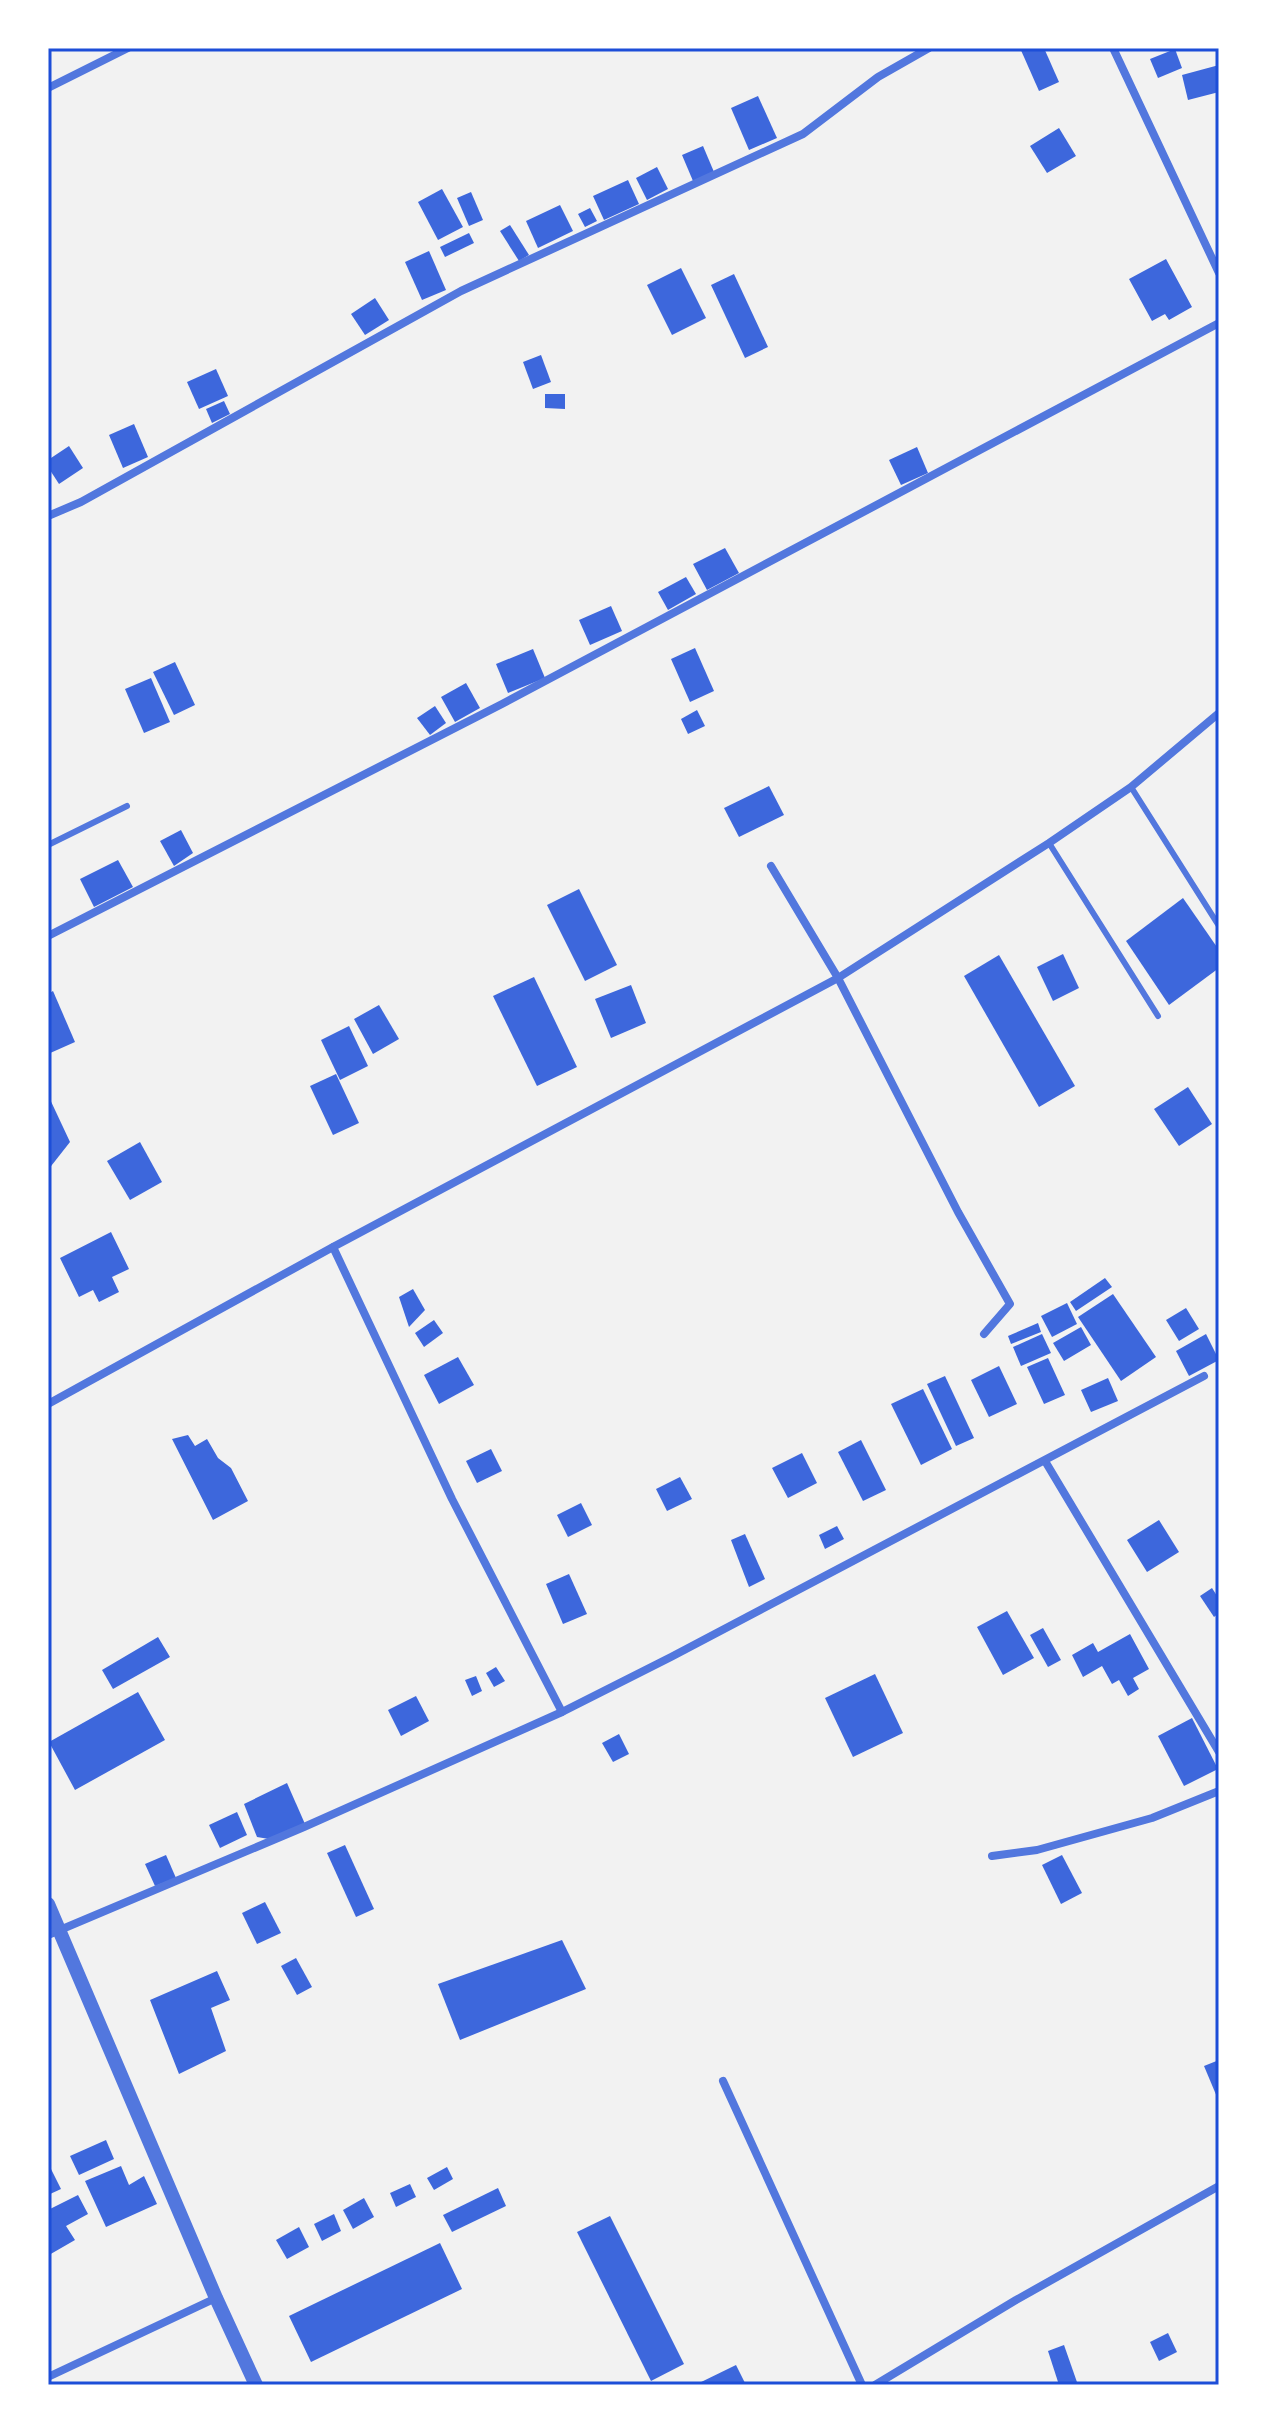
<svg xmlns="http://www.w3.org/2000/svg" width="1267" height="2433" font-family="Signika,sans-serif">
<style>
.building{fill:#3d67dc}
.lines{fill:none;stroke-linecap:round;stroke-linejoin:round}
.service{stroke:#5277de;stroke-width:6}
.minor{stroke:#5277de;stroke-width:8}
.tertiary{stroke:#5277de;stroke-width:14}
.neatline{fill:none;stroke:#1d4ed8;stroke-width:3}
</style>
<rect width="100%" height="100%" fill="#f2f2f2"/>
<!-- building -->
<g class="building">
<path d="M1020 48H1044L1059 82 1039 91Z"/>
<path d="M1175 49 1182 68 1158 78 1150 59Z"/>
<path d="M1219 65V92L1188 100 1182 75Z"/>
<path d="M758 96 777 138 749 150 731 108Z"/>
<path d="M1059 128 1076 156 1047 173 1030 146Z"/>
<path d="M703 146 714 172 693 181 682 155Z"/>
<path d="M657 167 668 189 647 200 636 178Z"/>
<path d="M628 180 639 204 604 220 593 196Z"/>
<path d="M442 189 463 227 438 240 418 202Z"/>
<path d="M471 192 483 220 469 226 457 198Z"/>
<path d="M560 205 573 231 538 248 526 221Z"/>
<path d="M590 208 597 221 585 227 578 214Z"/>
<path d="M510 225 529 255 519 261 500 231Z"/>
<path d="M469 233 474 243 445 257 440 247Z"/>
<path d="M429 251 446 290 422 300 405 262Z"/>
<path d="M1166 259 1192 307 1169 320 1165 314 1152 321 1129 279Z"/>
<path d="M681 268 706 318 672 335 647 285Z"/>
<path d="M734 274 768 347 745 358 711 285Z"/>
<path d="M375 298 389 320 365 335 351 314Z"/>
<path d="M541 355 551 382 533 389 523 362Z"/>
<path d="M216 369 228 396 199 409 187 382Z"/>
<path d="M545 394H565V409L545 408Z"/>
<path d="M224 401 230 414 212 423 206 409Z"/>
<path d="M134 424 148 457 123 468 109 435Z"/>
<path d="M69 446 83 468 59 484 48 467V460Z"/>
<path d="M917 447 928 473 901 485 889 460Z"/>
<path d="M725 548 739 573 707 590 693 564Z"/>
<path d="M686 577 696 594 668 610 658 592Z"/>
<path d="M611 606 622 631 590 645 579 620Z"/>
<path d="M695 648 714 691 690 702 671 659Z"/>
<path d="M533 649 545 678 508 693 496 664Z"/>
<path d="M175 662 195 705 174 715 153 672Z"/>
<path d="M151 678 170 722 144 733 125 689Z"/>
<path d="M466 683 480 708 455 722 441 697Z"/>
<path d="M435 706 446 723 430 735 417 718Z"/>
<path d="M697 710 705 726 688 734 681 719Z"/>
<path d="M769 786 784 815 739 837 724 808Z"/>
<path d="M181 830 193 853 174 866 160 841Z"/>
<path d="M118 860 133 887 94 907 80 879Z"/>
<path d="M579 889 617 965 585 981 547 905Z"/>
<path d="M1183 898 1219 950V968L1169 1005 1126 941Z"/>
<path d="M1063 954 1079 988 1053 1001 1037 967Z"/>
<path d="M999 955 1075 1086 1039 1107 964 976Z"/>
<path d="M534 977 577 1067 537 1086 493 996Z"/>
<path d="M631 985 646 1023 611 1038 595 999Z"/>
<path d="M53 991 75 1042 48 1054V994Z"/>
<path d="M379 1005 399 1039 373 1054 354 1019Z"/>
<path d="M349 1026 368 1066 340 1080 321 1040Z"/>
<path d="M336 1074 359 1123 333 1135 310 1086Z"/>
<path d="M1188 1087 1212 1124 1179 1146 1154 1109Z"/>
<path d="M48 1095 70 1142 48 1170Z"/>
<path d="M140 1142 162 1182 130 1200 107 1161Z"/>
<path d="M111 1232 129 1269 112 1277 119 1292 99 1302 93 1290 79 1297 60 1258Z"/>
<path d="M1105 1278 1112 1287 1076 1311 1070 1302Z"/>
<path d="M413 1289 425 1310 409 1327 399 1297Z"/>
<path d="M1113 1294 1156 1357 1121 1381 1078 1317Z"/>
<path d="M1067 1303 1077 1324 1052 1337 1041 1316Z"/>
<path d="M1186 1308 1199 1329 1179 1341 1166 1320Z"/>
<path d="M434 1320 443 1333 424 1347 415 1333Z"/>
<path d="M1038 1323 1041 1332 1011 1344 1008 1336Z"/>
<path d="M1081 1327 1091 1345 1064 1361 1053 1343Z"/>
<path d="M1042 1334 1051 1353 1021 1366 1013 1347Z"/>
<path d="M1206 1334 1219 1360 1189 1376 1176 1351Z"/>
<path d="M458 1357 474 1385 439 1404 424 1375Z"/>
<path d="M1048 1358 1065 1395 1044 1404 1027 1367Z"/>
<path d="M999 1366 1017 1404 989 1417 971 1380Z"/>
<path d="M945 1376 974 1438 956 1446 927 1384Z"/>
<path d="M1108 1378 1118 1401 1091 1412 1081 1390Z"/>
<path d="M923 1389 952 1449 921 1465 891 1404Z"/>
<path d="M188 1435 195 1446 207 1439 218 1458 231 1468 248 1501 213 1520 172 1439Z"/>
<path d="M861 1440 886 1490 863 1501 838 1452Z"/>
<path d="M491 1449 502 1471 477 1483 466 1461Z"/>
<path d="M802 1453 817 1483 788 1498 772 1468Z"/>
<path d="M680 1477 692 1499 667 1511 656 1489Z"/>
<path d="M581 1503 592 1525 568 1537 557 1515Z"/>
<path d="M1159 1520 1179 1552 1147 1572 1127 1540Z"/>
<path d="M837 1526 844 1539 825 1549 819 1535Z"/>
<path d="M745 1534 765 1579 749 1587 731 1540Z"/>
<path d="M569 1574 587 1614 563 1624 546 1584Z"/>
<path d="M1212 1588 1219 1599V1613L1214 1617 1200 1596Z"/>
<path d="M1007 1611 1034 1658 1003 1675 977 1627Z"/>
<path d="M1043 1628 1061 1660 1048 1667 1030 1635Z"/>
<path d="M1130 1634 1149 1669 1133 1678 1139 1689 1128 1696 1119 1680 1112 1684 1102 1666 1083 1677 1072 1655 1093 1643 1098 1652Z"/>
<path d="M158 1637 170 1657 113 1689 102 1670Z"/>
<path d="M496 1667 505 1681 494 1687 486 1673Z"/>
<path d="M875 1674 903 1733 853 1757 825 1698Z"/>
<path d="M476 1676 482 1691 472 1696 465 1680Z"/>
<path d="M138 1692 165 1740 75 1790 49 1742Z"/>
<path d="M416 1696 429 1721 401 1736 388 1710Z"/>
<path d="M1192 1718 1218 1769 1184 1786 1158 1736Z"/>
<path d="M619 1734 629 1754 613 1762 602 1743Z"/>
<path d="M287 1783 305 1824 269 1839 257 1837 244 1804Z"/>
<path d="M237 1812 247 1835 220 1848 209 1825Z"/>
<path d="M345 1845 374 1909 356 1917 327 1853Z"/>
<path d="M166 1855 176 1878 155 1886 145 1864Z"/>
<path d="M1062 1855 1082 1893 1061 1904 1042 1865Z"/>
<path d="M265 1902 281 1933 257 1944 242 1913Z"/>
<path d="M562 1940 586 1989 460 2040 438 1984Z"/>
<path d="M296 1958 312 1987 297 1995 281 1966Z"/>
<path d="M217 1971 230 2000 211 2008 226 2051 179 2074 150 2000Z"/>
<path d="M1219 2060V2096L1217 2097 1204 2066Z"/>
<path d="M106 2140 114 2159 79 2175 70 2156Z"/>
<path d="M48 2163 61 2189 48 2195Z"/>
<path d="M121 2166 129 2185 144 2176 157 2204 106 2227 85 2181Z"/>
<path d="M447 2167 453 2179 434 2190 427 2178Z"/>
<path d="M410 2184 416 2197 396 2207 390 2193Z"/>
<path d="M498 2188 506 2206 452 2232 443 2215Z"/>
<path d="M78 2195 88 2214 66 2226 75 2240 49 2255 48 2210Z"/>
<path d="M364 2198 374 2217 353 2229 343 2210Z"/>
<path d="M334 2214 341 2231 322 2241 314 2224Z"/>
<path d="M610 2216 684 2364 651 2381 577 2232Z"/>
<path d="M299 2227 309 2247 287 2259 276 2240Z"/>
<path d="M440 2243 462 2289 311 2362 289 2316Z"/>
<path d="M1168 2333 1177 2352 1159 2361 1150 2342Z"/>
<path d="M1064 2345 1078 2385H1059L1048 2351Z"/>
<path d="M736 2365 745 2383 741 2385H695Z"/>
</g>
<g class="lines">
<!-- service -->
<g class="service">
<path d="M1131 787 1219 926"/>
<path d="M1049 843 1158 1016"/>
<path d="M48 845 127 806"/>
</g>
<!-- minor -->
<g class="minor">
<path d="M1113 48 1219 273"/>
<path d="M48 88 128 48"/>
<path d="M48 516 81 502 461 291 803 134 878 77 929 48"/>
<path d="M771 866 838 978 958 1212 1010 1304 984 1334"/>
<path d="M48 936 502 704 1219 323"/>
<path d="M333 1247 452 1499 562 1712"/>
<path d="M48 1404 333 1247 838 978 1049 843 1131 787 1219 713"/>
<path d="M1045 1461 1219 1752"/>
<path d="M992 1856 1037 1850 1152 1818 1219 1791"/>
<path d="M48 1935 304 1827 562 1712 671 1657 1204 1376"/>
<path d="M723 2081 862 2385"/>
<path d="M48 2377 216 2298"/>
<path d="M875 2385 1016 2300 1219 2186"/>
</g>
<!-- tertiary -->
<path class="tertiary" d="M48 1904 216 2298 256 2385"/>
</g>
<!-- border -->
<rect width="1267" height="2433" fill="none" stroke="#ffffff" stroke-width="100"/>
<rect x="50" y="50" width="1167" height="2333" class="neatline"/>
</svg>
